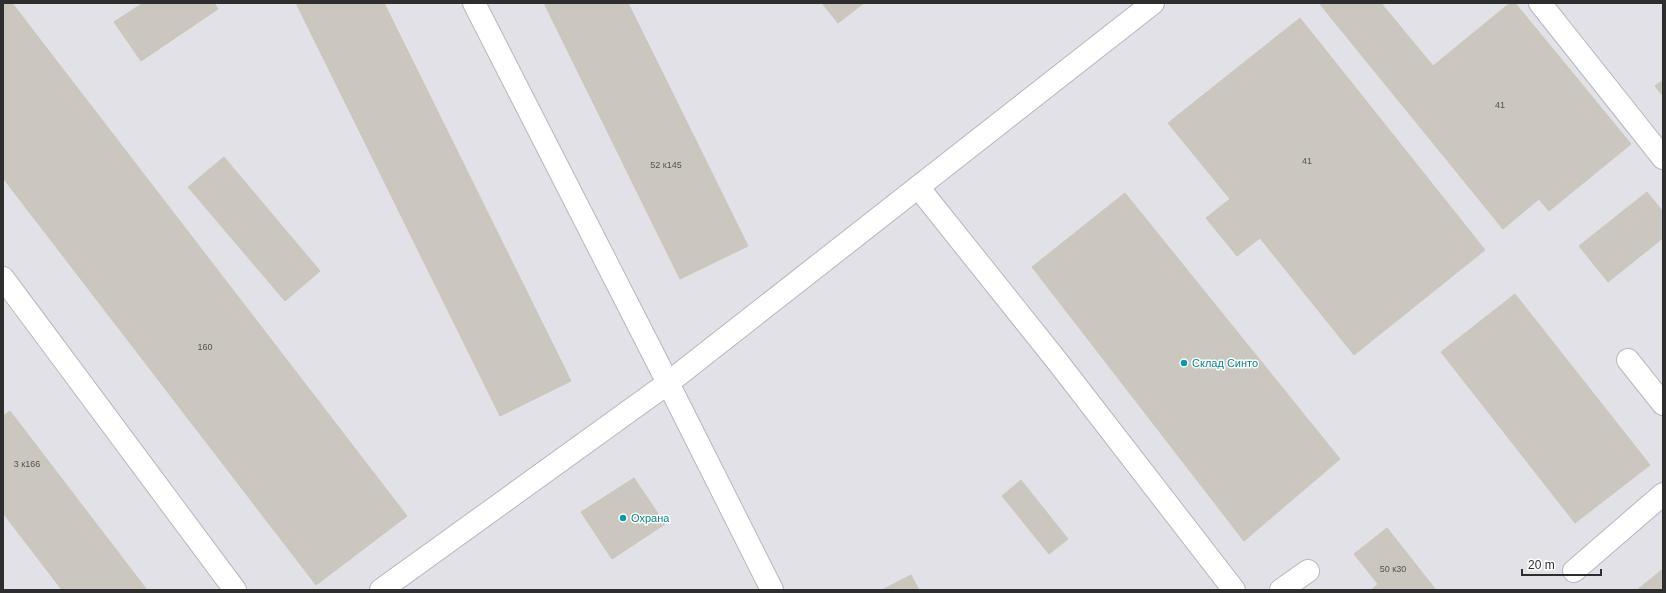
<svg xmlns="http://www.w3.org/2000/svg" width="1666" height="593" font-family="Arial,sans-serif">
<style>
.industrial{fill:#e3e1e8}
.building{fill:#cbc7bf;stroke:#cbc5ba}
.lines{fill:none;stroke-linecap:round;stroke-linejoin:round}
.minor-casing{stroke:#b4b7c1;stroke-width:24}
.minor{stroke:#fff;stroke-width:22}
.culture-dot{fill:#0f9aa8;stroke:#fff;stroke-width:1.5}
.labels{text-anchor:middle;stroke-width:3;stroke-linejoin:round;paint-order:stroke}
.number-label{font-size:9px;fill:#555452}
.culture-label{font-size:11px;fill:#0d838f;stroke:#fff;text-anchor:start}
</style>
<rect width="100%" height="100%" fill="#efe9e1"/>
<!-- industrial -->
<rect class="industrial" x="3" y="3" width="1660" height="587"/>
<!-- building -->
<g class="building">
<path d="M3 3H12L407 516 316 585 3 178Z"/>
<path d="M143 3H214L218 9 141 61 114 22Z"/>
<path d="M296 3H384L571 381 500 416Z"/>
<path d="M544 3H628L748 246 680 279Z"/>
<path d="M822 3H864L838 23Z"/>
<path d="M1319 3H1381L1433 66 1510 3H1515L1631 144 1549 211 1539 199 1503 229Z"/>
<path d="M1300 18 1485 250 1354 355 1260 238 1237 256 1206 218 1230 199 1168 123Z"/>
<path d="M1663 80V96L1655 86Z"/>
<path d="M224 157 320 271 285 301 188 187Z"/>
<path d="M1647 192 1663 212V238L1608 282 1579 246Z"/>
<path d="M1125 193 1340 459 1244 541 1032 267Z"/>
<path d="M1515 294 1650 465 1575 523 1441 352Z"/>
<path d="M10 411 147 590H62L3 513V416Z"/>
<path d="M634 478 665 524 612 559 581 512Z"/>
<path d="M1021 480 1068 539 1049 554 1002 496Z"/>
<path d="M1387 528 1436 590H1371L1378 584 1354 554Z"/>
<path d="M1663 569V590H1637Z"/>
<path d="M911 575 919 590H882Z"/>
</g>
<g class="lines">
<!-- minor casing -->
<g class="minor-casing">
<g id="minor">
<path d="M474 3 668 383 772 590"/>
<path d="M1540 3 1663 158"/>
<path d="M918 187 1057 361 1234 590"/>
<path d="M3 278 235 590"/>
<path d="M1628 360 1663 404"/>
<path d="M1574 571 1663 494"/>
<path d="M381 590 668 383 1153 3"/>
<path d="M1281 590 1308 571"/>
</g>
</g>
<!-- minor -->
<use href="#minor" class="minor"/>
</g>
<!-- markers -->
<g class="culture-dot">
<circle cx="1184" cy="363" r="4"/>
<circle cx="623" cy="518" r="4"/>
</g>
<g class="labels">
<!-- number labels -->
<g class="number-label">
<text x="1500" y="108">41</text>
<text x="1307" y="164">41</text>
<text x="666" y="168">52 к145</text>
<text x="205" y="350">160</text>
<text x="27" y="467">3 к166</text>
<text x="1393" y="572">50 к30</text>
</g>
<!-- culture labels -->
<g class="culture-label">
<text x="1192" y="367">Склад Синто</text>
<text x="631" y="522">Охрана</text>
</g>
</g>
<!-- border -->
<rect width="1666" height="593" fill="none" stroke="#2e2e2e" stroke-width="8"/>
<!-- scale -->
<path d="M1522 569v6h79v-6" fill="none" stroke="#2e2e2e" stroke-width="2"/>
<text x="1528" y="569" font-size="12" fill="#2e2e2e" stroke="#ffffff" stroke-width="3" paint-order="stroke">20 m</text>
</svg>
